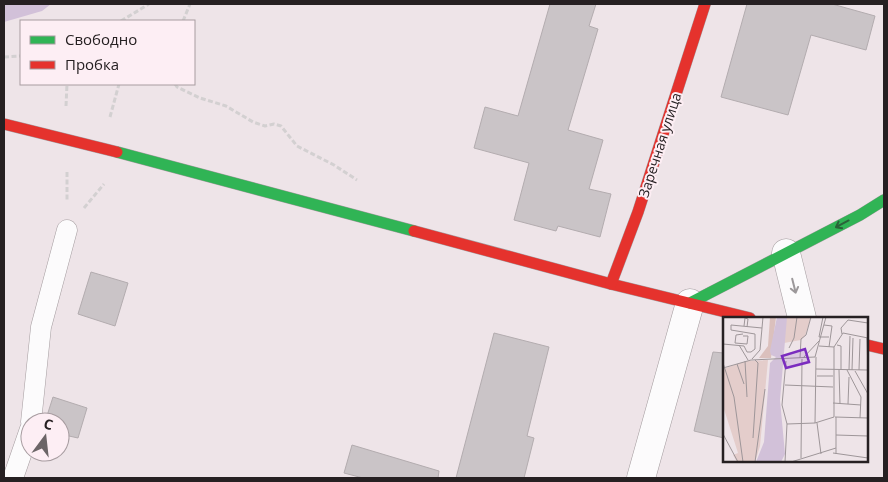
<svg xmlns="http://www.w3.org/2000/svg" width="888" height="482" font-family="'Open Sans',sans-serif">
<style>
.water{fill:#d2c1d9}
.building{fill:#cac4c7;stroke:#b3acaf}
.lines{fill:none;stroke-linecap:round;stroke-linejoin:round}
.lane-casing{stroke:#a49c9f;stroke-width:21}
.street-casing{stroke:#a49c9f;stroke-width:29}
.fast-casing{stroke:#a49c9f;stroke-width:12}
.jam-casing{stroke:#a49c9f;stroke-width:12}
.path{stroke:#d3d0d1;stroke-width:3;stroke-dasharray:5 2.5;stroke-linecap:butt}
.lane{stroke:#fcfbfc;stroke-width:20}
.street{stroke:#fcfbfc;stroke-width:28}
.fast{stroke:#30b455;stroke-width:11}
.jam{stroke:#e5322d;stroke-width:11}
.jam-bridge-casing{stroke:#a49c9f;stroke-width:12;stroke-linecap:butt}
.jam-bridge{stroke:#e5322d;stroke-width:11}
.oneway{stroke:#2a6339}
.oneway2{stroke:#9c989a}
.labels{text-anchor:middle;stroke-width:4;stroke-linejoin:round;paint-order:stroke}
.street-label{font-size:14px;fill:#262022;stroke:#fdeef4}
.inset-road{fill:none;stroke:#9e9699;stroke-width:1}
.view{fill:#7b2cbf;fill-opacity:0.15;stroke:#7b2cbf;stroke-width:2.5}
.inset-edge{fill:none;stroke:#262022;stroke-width:2.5}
</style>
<rect width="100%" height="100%" fill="#eee4e8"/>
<!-- water -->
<path class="water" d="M4 4H51L42 11 4 22Z"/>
<!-- building -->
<g class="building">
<path d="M550 4H596L589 26 598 29 568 130 603 140 589 189 611 194 600 237 558 226 556 231 514 220 529 163 474 148 485 107 518 116Z"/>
<path d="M747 4H832L875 16 866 50 811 35 788 115 721 97Z"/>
<path d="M91 272 128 283 115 326 78 314Z"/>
<path d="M494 333 549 347 527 436 534 438 524 478H456Z"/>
<path d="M713 352 724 353V438L694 431Z"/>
<path d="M53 397 87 408 78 438 60 434V422H45Z"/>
<path d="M352 445 439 471 438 478H363L344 473Z"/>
</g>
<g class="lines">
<!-- lane casing -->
<g class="lane-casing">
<g id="lane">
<path d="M31 422 41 327 67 230"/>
<path d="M13 478 30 429"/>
</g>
</g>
<!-- street casing -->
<g class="street-casing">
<g id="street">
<path d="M786 253 802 318"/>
<path d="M641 478 690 303"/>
</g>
</g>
<!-- fast casing -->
<g class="fast-casing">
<g id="fast">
<path d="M117 152 414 231"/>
<path d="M690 303 860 215 884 200"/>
</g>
</g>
<!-- jam casing -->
<g class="jam-casing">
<g id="jam">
<path d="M414 231 611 284 750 318"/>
<path d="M611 284 638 212 705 4"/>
<path d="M867 345 884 349"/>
</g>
</g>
<!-- path -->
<g class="path">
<path d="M121 21 149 4"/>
<path d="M183 21 190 4"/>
<path d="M4 57 21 56"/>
<path d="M175 84 177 87 200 98 226 106 253 122 265 126 274 124 281 126 297 146 334 165 357 180"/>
<path d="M66 106 67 84"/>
<path d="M110 117 119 84"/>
<path d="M67 172V201"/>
<path d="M84 208 104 184"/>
</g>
<!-- lane -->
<use href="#lane" class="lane"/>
<!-- street -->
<use href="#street" class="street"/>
<!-- fast -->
<use href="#fast" class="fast"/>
<!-- jam -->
<use href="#jam" class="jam"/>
<!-- jam-bridge casing -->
<g class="jam-bridge-casing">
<path id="jam-bridge" d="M4 124 117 152"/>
</g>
<!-- jam-bridge -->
<use href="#jam-bridge" class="jam-bridge"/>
</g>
<!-- one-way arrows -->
<defs><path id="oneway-shaft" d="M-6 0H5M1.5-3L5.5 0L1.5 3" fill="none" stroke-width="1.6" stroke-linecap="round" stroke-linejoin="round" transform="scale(1.25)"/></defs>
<use class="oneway" href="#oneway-shaft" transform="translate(842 224) rotate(152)"/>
<use class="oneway2" href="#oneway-shaft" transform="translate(794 286) rotate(76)"/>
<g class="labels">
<!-- street labels -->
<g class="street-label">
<text transform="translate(660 145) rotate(-72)" y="5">Заречная улица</text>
</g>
</g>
<!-- overview -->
<g transform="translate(723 317)">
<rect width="145" height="145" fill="#eee4e8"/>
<path d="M63 0H88L82 19 78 23 61 26ZM45 43 37 129 32 145H14L10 138 15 136 0 89V52L23 44Z" fill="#e4cdcb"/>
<path d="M47 0H53L48 41H36L45 29Z" fill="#dbc0bd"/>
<path d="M54 0H64L57 83 62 137 58 145H33L41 125 47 46 53 40 48 38 47 34Z" fill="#d2c1d9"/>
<path class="inset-road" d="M100 0 96 20H106M101 8 109 9 106 30M21 9 22 1 25 2 24 10M119 17 118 11 125 3 145 6M144 21 145 57M12 26 24 27 25 19H20M12 26 13 18 20 17M0 27 21 29 24 35H28L32 32V17L8 13V8L39 11M16 28 25 43M114 28 118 29V53M96 29 111 30 120 16 145 21M111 30V100M66 31 71 21 74 0M77 41 78 22 83 18 88 0M80 41 96 24M29 42 37 33 40 0M22 44 24 80M0 46 11 80 20 145M14 47 21 67M0 51 28 43 92 40 103 0M93 52 144 53M116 53 117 87M124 53 138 80 137 101M126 53 127 19M129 53 130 21M136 53 137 22M132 54 145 77M94 59H110M62 68 110 70M110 86 138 88M125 87 126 60M112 100 145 101M92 106 93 40M94 106 98 137M64 107 92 106 111 100M0 117 15 145M113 118 145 119M30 121 35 46 32 43M110 136 145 141M113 137V100M78 141 79 42M32 145 42 72M62 145 64 107 59 88 63 44M68 145 113 131"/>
<path class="view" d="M82 32 86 45 63 51 59 39Z"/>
<rect width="145" height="145" class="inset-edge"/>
</g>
<!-- border -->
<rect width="888" height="482" fill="none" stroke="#262022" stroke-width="10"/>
<!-- legend -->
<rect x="20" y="20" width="175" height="65" fill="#fdeef4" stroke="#a79ca0"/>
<rect x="30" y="36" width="25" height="8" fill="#30b455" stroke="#a79ca0"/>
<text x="65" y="45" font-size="15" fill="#262022">Свободно</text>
<rect x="30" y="61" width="25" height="8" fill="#e5322d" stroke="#a79ca0"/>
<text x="65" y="70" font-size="15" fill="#262022">Пробка</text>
<!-- north arrow -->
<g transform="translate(45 437) rotate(15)"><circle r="24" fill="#fdeef4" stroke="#a79ca0"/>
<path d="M0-4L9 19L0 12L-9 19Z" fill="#6c6567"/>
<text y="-8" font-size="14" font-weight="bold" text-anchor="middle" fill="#262022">С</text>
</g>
</svg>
